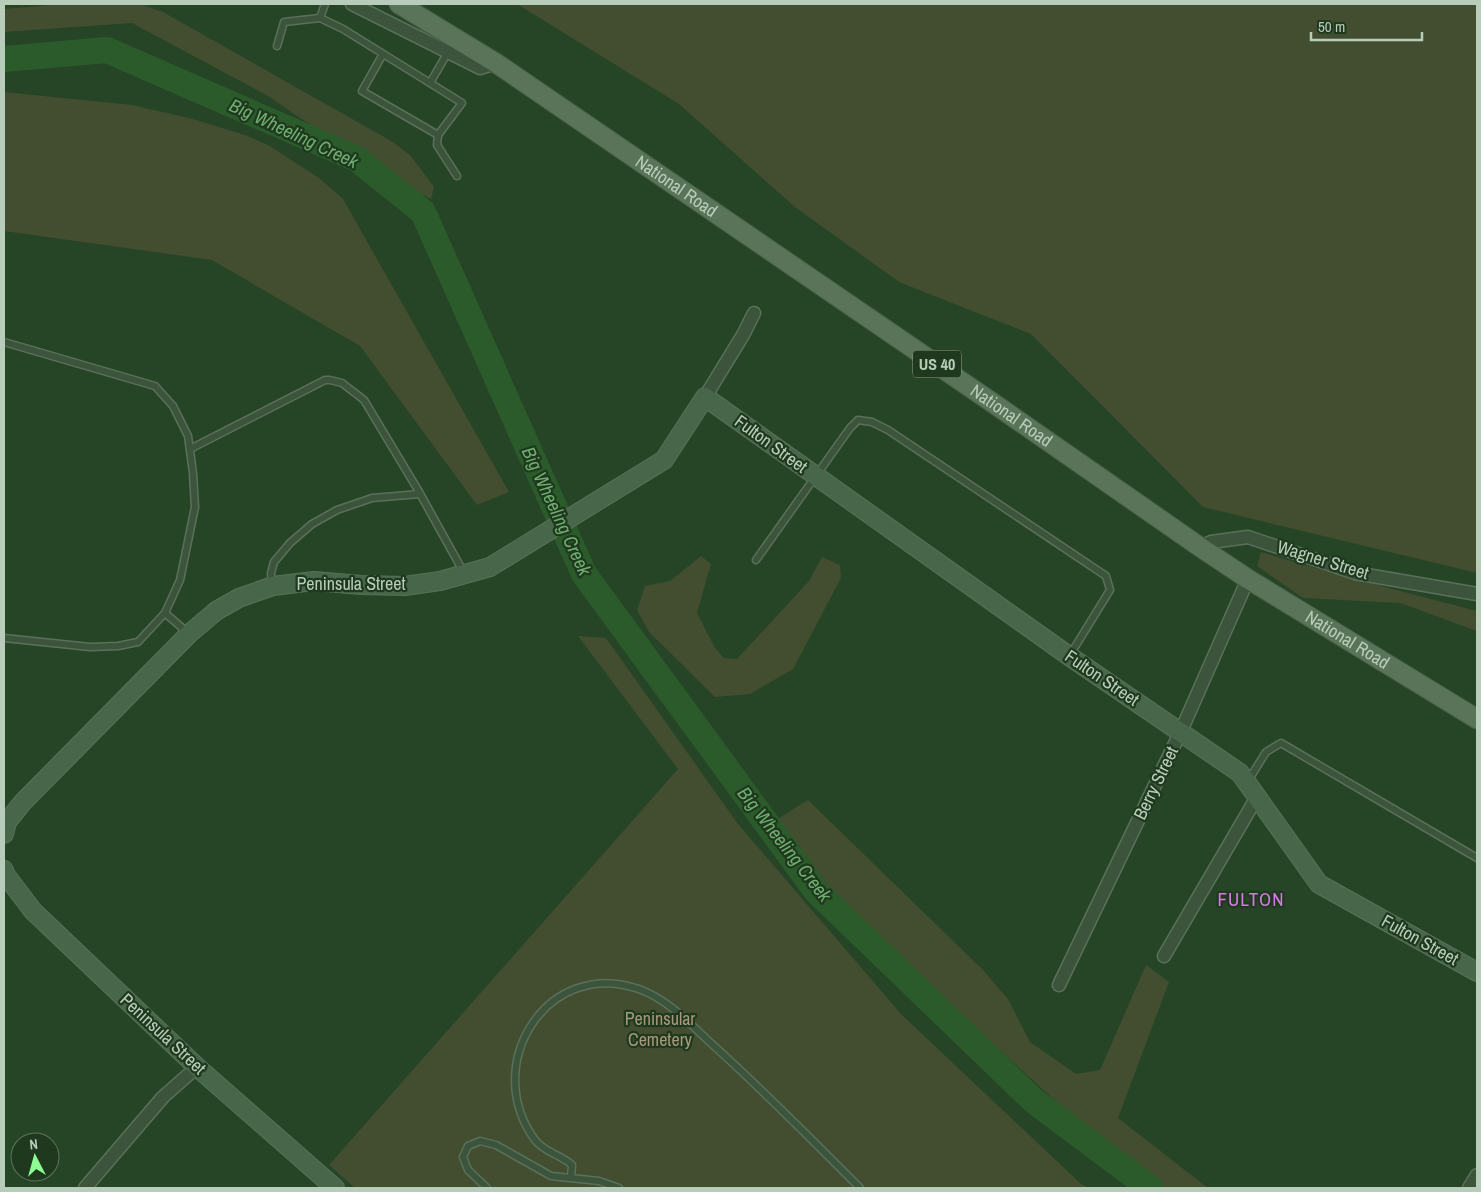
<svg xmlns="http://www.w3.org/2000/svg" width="1481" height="1192" font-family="'Archivo Narrow',sans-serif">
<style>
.green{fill:#434e30}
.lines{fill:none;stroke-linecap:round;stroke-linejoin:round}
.river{stroke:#2b5b2b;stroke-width:26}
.lane-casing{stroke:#597159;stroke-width:9}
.street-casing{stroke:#597159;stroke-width:15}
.secondary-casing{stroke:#597159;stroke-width:20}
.primary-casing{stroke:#445d44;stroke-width:21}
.lane{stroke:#3b543b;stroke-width:6}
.street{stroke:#3b543b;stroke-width:12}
.secondary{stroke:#48674a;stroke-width:18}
.primary{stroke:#597459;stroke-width:19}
.labels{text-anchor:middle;stroke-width:4.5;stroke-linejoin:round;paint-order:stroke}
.shield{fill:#1f391f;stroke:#8aa18b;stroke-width:1}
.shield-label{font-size:16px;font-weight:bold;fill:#b8cdb9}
.street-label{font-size:18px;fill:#b8cdb9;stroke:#1f391f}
.park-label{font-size:18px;fill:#a9997c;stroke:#1f391f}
.water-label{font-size:19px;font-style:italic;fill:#70ad70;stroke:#1f391f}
.neighbourhood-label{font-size:19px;letter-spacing:1px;fill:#d37ce0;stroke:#1f391f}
</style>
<rect width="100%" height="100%" fill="#264426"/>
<!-- green -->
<g class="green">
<path d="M64 4H140L163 12 393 142 411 156 434 187 431 199 384 175 268 96 132 23 4 32V9Z"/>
<path d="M517 4H1477V573L1203 507 1031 334 899 282 795 207 679 104Z"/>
<path d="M4 92 132 105 193 119 245 135 270 146 319 178 343 199 509 492 477 505 360 346 212 260 4 231Z"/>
<path d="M1261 552 1339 575 1477 611V631L1400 603 1303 598 1257 566Z"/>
<path d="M701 556 711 564 697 613 715 648 724 658 737 659 809 581 822 557 840 565 841 578 793 669 750 694 715 697 649 632 637 610 645 586 670 581Z"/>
<path d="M578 636 606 638 738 824 901 1014 1080 1183 1088 1188H355L329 1165 678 769Z"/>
<path d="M808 800 982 969 1008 999 1030 1042 1076 1074 1100 1070 1146 965 1169 982 1118 1118 1208 1188H1163L1111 1152 849 912 776 820Z"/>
</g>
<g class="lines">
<!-- river -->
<path class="river" d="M4 59 107 50 357 159 423 212 584 574 817 892 1034 1101 1150 1188"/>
<!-- lane casing -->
<g class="lane-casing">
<g id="lane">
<path d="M325 4 320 18 343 29 430 83 448 52"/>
<path d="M277 46 284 22 320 18"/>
<path d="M383 54 362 91 438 135 462 103 430 83"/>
<path d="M438 135 437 145 457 176"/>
<path d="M4 342 155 386 173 406 188 436 193 473 195 507 180 580 165 613 138 642 118 646 90 647 4 638"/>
<path d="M190 449 325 380H330L342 383 364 400 418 490 464 573"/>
<path d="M756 560 850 428 858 420 872 422 888 430 1106 576 1110 590 1070 655"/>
<path d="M272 585 271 573 274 562 290 543 312 524 337 510 372 498 420 494"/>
<path d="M165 613 188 633"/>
<path d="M1248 781 1266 752 1281 743 1477 858"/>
<path d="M571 1177 572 1165C561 1155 544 1152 535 1140 480 1065 547 957 639 989 669 1000 691 1025 714 1046 764 1091 812 1140 860 1188"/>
<path d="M487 1188 468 1170 463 1157 468 1146 480 1141 496 1145 551 1176 599 1181 619 1188"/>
</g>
</g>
<!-- street casing -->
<g class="street-casing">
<g id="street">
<path d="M352 4 480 68 496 63"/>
<path d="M705 397 743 335 754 313"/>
<path d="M1200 547 1211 542 1248 537 1355 573 1477 594"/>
<path d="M1164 956 1257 797"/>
<path d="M1059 985 1181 731 1248 579"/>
<path d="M85 1188 163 1097 197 1067"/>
<path d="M1469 1188 1477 1175"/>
</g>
</g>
<!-- secondary casing -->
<g class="secondary-casing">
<g id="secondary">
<path d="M4 834 7 822 23 802 189 634 216 611 239 598 273 586 314 581 361 585 405 586 440 581 490 567 664 460 705 397 1069 656 1240 773 1319 884 1477 972"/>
<path d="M4 870 5 874 33 911 197 1067 335 1188"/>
</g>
</g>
<!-- primary casing -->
<g class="primary-casing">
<g id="primary">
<path id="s1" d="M399 4 496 63 993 403 1200 547 1248 579 1477 719"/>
</g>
</g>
<!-- lane -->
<use href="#lane" class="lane"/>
<!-- street -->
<use href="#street" class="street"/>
<!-- secondary -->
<use href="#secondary" class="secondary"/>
<!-- primary -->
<use href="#primary" class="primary"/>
</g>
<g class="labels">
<!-- shield labels -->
<rect class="shield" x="913" y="350.5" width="48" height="27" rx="4"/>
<g class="shield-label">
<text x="937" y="370">US 40</text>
</g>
<!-- street labels -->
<g class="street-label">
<text dy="6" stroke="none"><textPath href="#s1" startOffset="332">National Road</textPath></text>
<text dy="6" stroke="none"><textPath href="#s1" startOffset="738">National Road</textPath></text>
<text transform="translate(771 444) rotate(36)" y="6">Fulton Street</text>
<text transform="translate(1323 560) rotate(17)" y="6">Wagner Street</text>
<text x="351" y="590">Peninsula Street</text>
<text dy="6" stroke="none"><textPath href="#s1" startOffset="1142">National Road</textPath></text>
<text transform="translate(1102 678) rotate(34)" y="6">Fulton Street</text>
<text transform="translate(1156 783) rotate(-64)" y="6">Berry Street</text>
<text transform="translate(1420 940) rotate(29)" y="6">Fulton Street</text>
<text transform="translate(163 1034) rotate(43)" y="6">Peninsula Street</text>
</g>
<!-- park labels -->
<g class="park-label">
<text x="660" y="1025">Peninsular<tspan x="660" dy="21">Cemetery</tspan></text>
</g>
<!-- water labels -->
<g class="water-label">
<text transform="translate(294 133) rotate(25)" y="7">Big Wheeling Creek</text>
<text transform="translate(557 511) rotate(65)" y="7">Big Wheeling Creek</text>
<text transform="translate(785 844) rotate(52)" y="7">Big Wheeling Creek</text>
</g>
<!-- neighbourhood labels -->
<g class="neighbourhood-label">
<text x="1251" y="906">FULTON</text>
</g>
</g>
<!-- border -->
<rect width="1481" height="1192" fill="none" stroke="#b8cdb9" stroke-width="10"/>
<!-- north arrow -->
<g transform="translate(35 1157) rotate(354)"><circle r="24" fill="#1f391f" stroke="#5c745d"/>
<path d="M0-4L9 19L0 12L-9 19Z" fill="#8efd92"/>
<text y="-8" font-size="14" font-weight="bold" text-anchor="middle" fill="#b8cdb9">N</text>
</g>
<!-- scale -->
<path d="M1311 32v8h111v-8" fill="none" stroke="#b8cdb9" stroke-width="2.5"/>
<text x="1318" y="32" font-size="15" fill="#b8cdb9" stroke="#1f391f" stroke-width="4" paint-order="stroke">50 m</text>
</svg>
